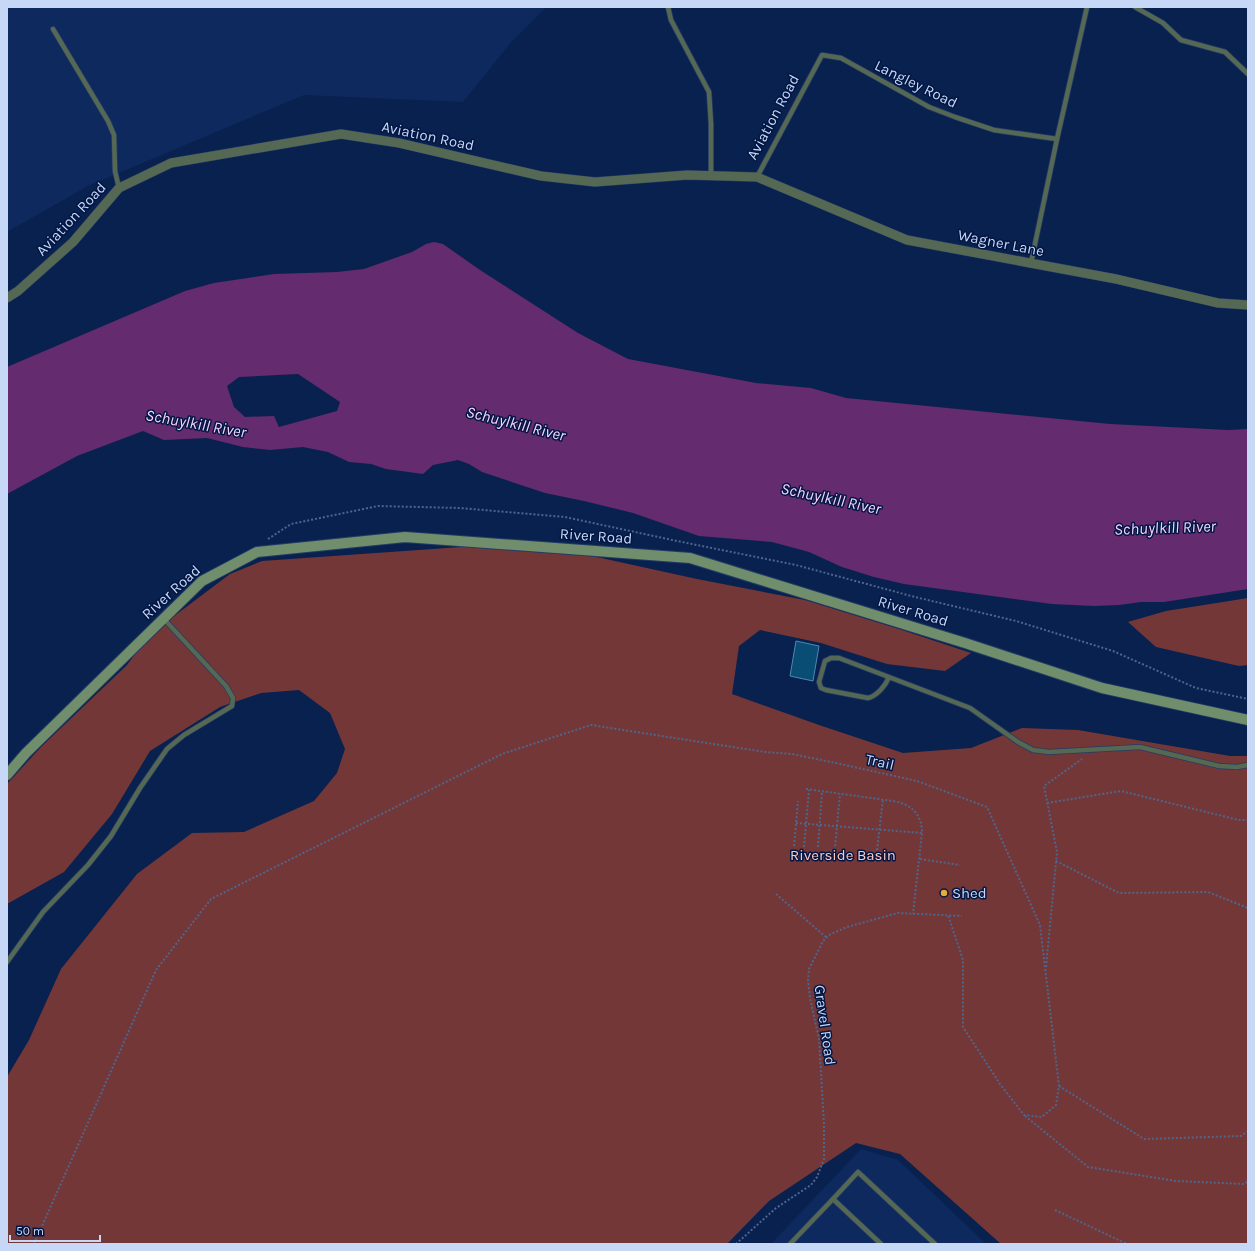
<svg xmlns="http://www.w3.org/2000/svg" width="1255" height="1251" font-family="Karla,sans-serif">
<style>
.built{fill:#0e295e}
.green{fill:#743737}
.water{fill:#642b6e;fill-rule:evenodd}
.building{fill:#094d74;stroke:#4d88b3}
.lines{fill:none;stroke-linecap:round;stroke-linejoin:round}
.lane-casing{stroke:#243b66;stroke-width:6}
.street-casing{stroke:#243b66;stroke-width:10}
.secondary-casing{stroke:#243b66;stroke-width:12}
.path{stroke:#4f658d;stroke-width:2;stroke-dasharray:2 2;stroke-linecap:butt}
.lane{stroke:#556853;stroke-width:4.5}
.street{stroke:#556853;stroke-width:9}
.secondary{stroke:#708e6c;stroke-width:10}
.poi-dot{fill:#e5ad35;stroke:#021643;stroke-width:1.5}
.labels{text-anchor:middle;stroke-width:3;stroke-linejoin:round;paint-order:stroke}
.street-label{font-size:15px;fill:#c7d8f6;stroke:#021643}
.park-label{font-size:15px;fill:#fdc8c5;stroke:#021643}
.poi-label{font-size:15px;fill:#c7d8f6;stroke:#021643;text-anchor:start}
.water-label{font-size:16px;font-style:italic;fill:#f7d6fc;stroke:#021643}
</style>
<rect width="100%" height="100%" fill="#09214f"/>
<!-- built -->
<g class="built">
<path d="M7 7H546L512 41 463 102 304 95 88 186 7 232Z"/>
<path d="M861 1149 898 1160 986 1244H771Z"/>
</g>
<!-- green -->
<g class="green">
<path d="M490 545 592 556 697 579 805 600 902 630 971 653 945 671 887 664 821 643 760 630 739 646 732 694 819 725 903 753 971 748 1022 728 1078 730 1230 756H1248V1244H1001L900 1154 856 1143 769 1201 727 1244H7V1077L29 1040 61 969 137 874 192 833 244 832 314 801 337 773 345 749 330 713 299 690 261 693 220 707 150 751 112 814 64 872 7 904V784L41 747 127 665 149 635 230 574 262 561Z"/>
<path d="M1248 598V665L1239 666 1156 647 1128 622 1166 611Z"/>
</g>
<!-- water -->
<path class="water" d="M434 242 443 244 480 270 578 333 628 359 756 383 811 388 846 398 1110 424 1228 430 1248 429V589L1164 602H1141L1119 605 1094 606 1052 604 904 584 874 577 842 567 809 552 772 542 699 536 633 513 584 501 545 493 482 472 469 464 458 460 433 465 423 474 386 469 371 464 349 462 328 452 303 447 270 450 243 447 207 438 164 440 143 431 77 456 7 494V367L185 291 214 283 274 274 337 272 364 269 412 252 426 244ZM298 374 340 402 337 411 279 427 274 416 245 417 234 407 227 386 239 377Z"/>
<!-- building -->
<path class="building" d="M796 641 819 646 813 681 790 676Z"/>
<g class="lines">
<!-- lane casing -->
<g class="lane-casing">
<g id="lane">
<path d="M668 7 671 20 709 92 711 124V176"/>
<path d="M1135 7 1163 23 1181 40 1225 52 1248 74"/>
<path d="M53 29 108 121 114 135 115 171 119 188"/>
<path d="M757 177 822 55 841 58 929 107 955 117 994 130 1057 139 1087 7"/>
<path d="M1031 263 1057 139"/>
<path d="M889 677C886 685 877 696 868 698L826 690 821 688 819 682 825 661 831 658H839L970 708 1018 742 1033 750 1049 752 1140 747 1219 766 1237 767 1248 765"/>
<path d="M7 962 43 912 88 865 111 836 140 788 167 749 184 735 232 706 233 698 226 686 163 618"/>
<path d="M833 1199 858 1172 935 1244"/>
<path d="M790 1244 833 1199 881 1244"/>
</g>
</g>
<!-- street casing -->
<g class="street-casing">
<path id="street" d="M7 298 18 291 73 242 119 188 171 163 341 134 399 143 541 176 595 182 687 175 757 177 907 240 1116 279 1218 303 1248 305"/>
</g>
<!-- secondary casing -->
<g class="secondary-casing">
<path id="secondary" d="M7 775 26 753 202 581 257 552 405 537 690 558 965 643 1102 688 1248 720"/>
</g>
<!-- path -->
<g class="path">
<path d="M268 539 291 524 378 506 460 508 565 517 677 541 796 565 915 597 1016 621 1113 651 1196 688 1248 699"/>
<path d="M806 789 893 801C911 804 922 814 922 833L913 914"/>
<path d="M1047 803 1121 791 1239 820H1248"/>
<path d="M796 823 922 833"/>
<path d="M794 846 798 801"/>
<path d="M804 847 809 790"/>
<path d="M818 847 822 792"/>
<path d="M877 850 883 799"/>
<path d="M834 858 840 794"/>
<path d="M920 859 960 865"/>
<path d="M1056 861 1119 893 1208 892 1248 908"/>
<path d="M776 894 827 938"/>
<path d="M1046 967 1057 852 1044 786 1082 759"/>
<path d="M1059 1086 1144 1139 1241 1136 1248 1131"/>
<path d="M1025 1116 1088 1167 1176 1181 1244 1184 1248 1181"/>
<path d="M1055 1210 1127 1244"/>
<path d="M34 1244 156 970 211 899 502 754 591 725 765 752 792 754 836 763 917 781 987 807 1040 925 1059 1086 1056 1105 1042 1117 1024 1115 1000 1084 963 1027V960L948 915"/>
<path d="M736 1244 776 1208 811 1185 817 1177 824 1159V1124L819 1039 810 998 808 980 809 969 823 941 829 935 847 927 898 913 962 916"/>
</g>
<!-- lane -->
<use href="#lane" class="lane"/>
<!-- street -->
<use href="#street" class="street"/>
<!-- secondary -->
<use href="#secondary" class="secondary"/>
</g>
<!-- markers -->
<circle class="poi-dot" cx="944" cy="893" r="4"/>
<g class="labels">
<!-- street labels -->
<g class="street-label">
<text transform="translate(916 84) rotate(26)" y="5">Langley Road</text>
<text transform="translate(773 117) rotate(-62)" y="5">Aviation Road</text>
<text transform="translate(428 136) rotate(12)" y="5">Aviation Road</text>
<text transform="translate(71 219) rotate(-47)" y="5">Aviation Road</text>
<text transform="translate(1001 243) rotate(11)" y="5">Wagner Lane</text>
<text transform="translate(596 536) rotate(4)" y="5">River Road</text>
<text transform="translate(171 592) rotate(-42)" y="5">River Road</text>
<text transform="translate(913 611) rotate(17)" y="5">River Road</text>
<text transform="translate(880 762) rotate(13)" y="5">Trail</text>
<text transform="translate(825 1025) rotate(82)" y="5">Gravel Road</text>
</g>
<!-- park labels -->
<g class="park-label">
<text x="843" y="860">Riverside Basin</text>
</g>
<!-- poi labels -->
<g class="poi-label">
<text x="952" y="898">Shed</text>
</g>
<!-- water labels -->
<g class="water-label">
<text transform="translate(196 423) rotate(10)" y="6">Schuylkill River</text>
<text transform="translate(516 423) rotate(14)" y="6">Schuylkill River</text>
<text transform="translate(831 498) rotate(12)" y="6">Schuylkill River</text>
<text transform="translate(1165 527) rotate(-2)" y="6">Schuylkill River</text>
</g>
</g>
<!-- border -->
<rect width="1255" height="1251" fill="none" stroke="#c7d8f6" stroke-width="16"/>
<!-- scale -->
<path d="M10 1235v6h90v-6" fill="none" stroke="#c7d8f6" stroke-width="2"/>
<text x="16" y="1235" font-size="12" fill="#c7d8f6" stroke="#021643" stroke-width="3" paint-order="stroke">50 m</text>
</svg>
